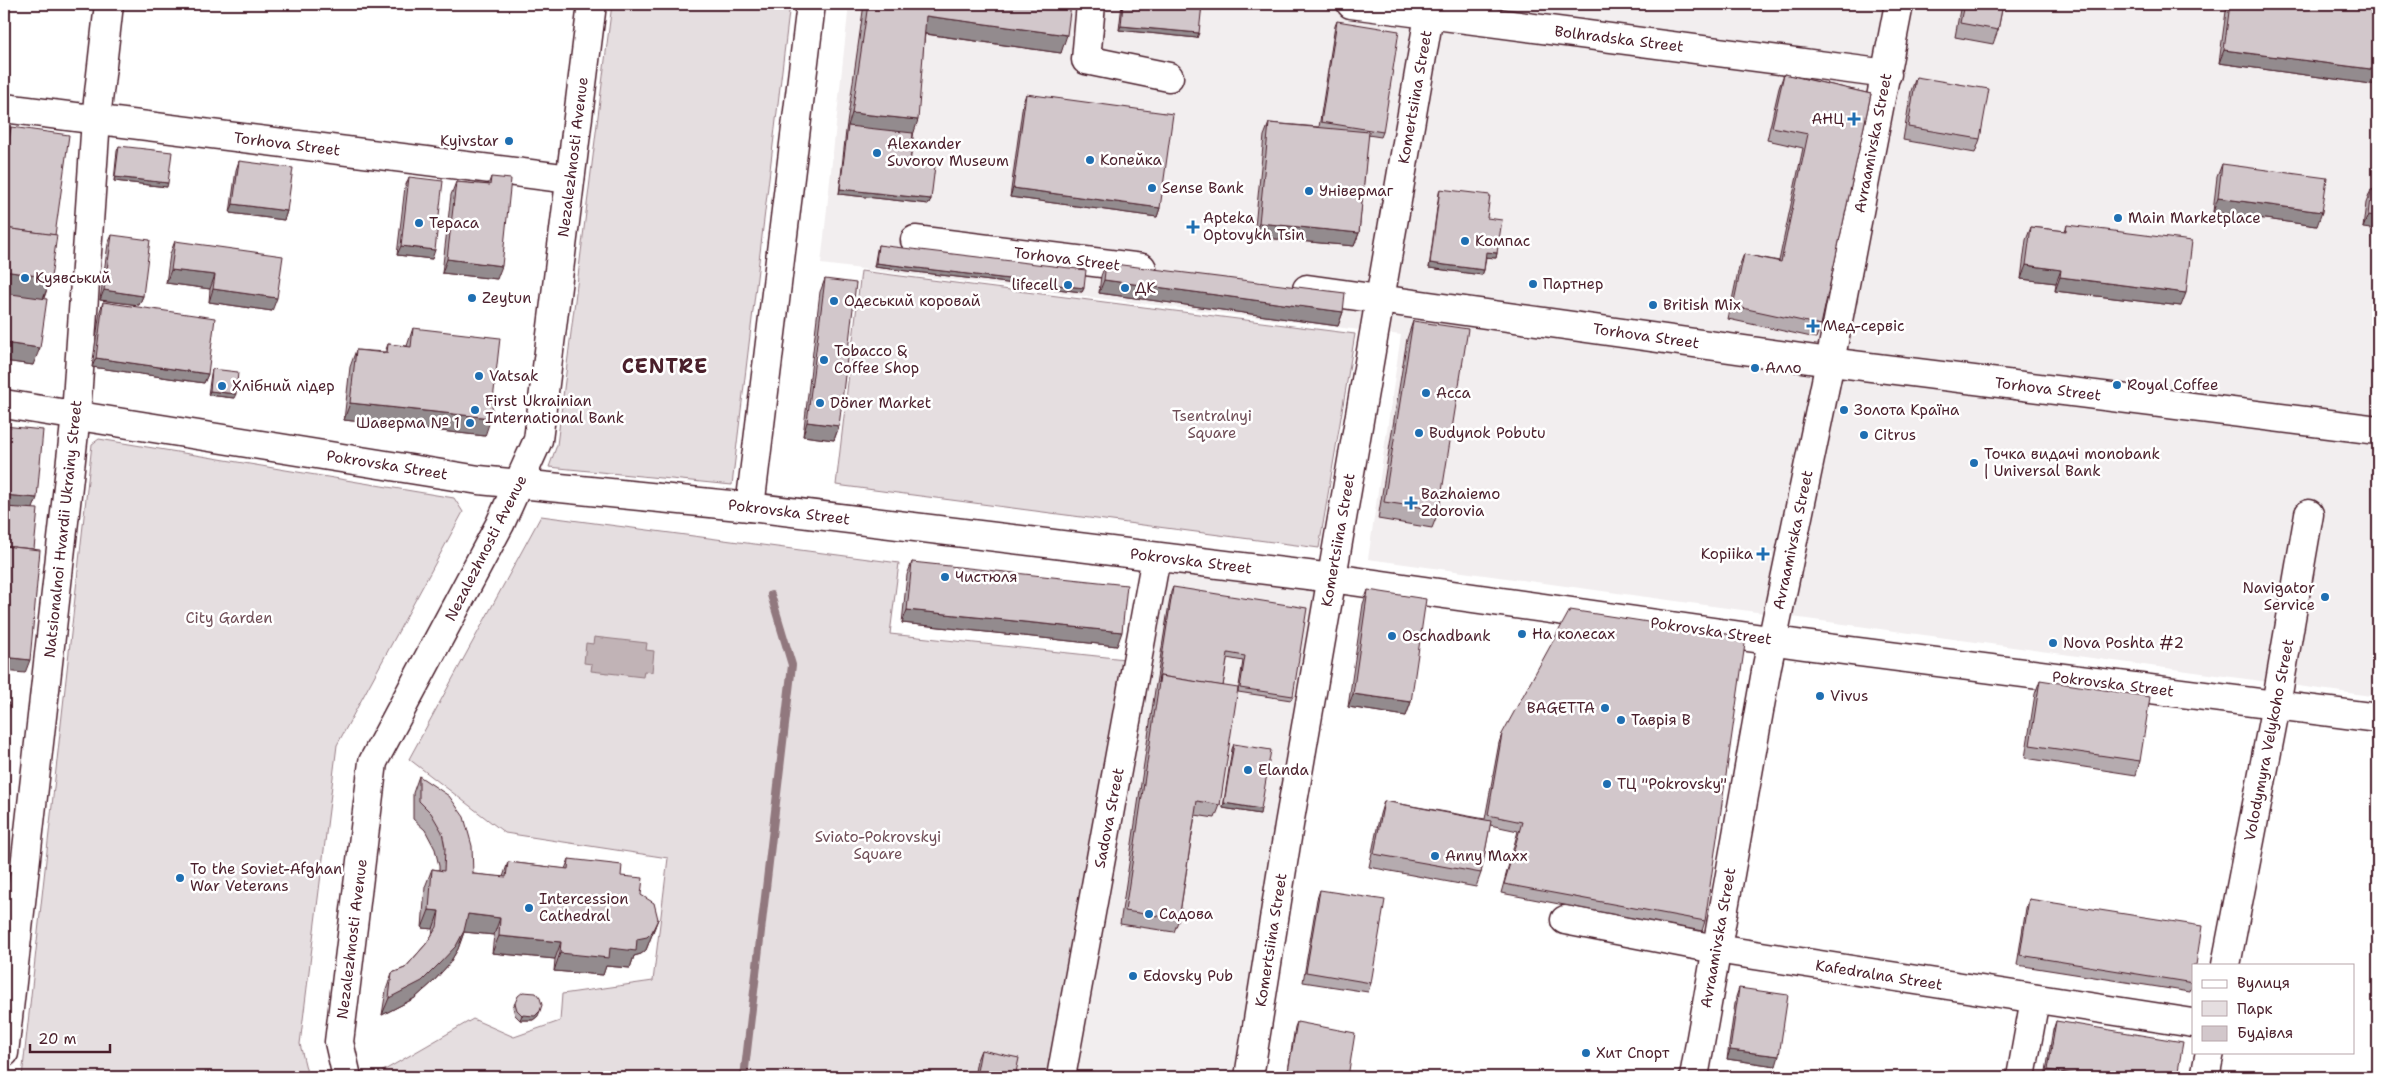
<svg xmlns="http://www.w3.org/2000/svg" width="2382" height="1081" font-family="'Shantell Sans',sans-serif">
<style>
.built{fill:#f2eeef}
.green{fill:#e5dee0;stroke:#987e86}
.water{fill:#c1b3b6;stroke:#91787e}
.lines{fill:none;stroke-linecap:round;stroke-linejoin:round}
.stream{stroke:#91787e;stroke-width:8}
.minor-casing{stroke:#4a1f2b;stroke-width:31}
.major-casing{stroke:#4a1f2b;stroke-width:31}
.minor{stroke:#fff;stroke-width:28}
.major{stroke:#fff;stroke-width:28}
.wall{fill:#b5abaf;stroke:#4a1f2b}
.shaded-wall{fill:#938b8e;stroke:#4a1f2b}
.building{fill:#d2c7cb;stroke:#4a1f2b}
.poi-dot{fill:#1f6fb2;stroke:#fff;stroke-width:2}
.labels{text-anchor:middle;stroke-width:5;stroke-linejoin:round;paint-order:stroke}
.street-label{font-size:15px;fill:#4a1f2b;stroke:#fff}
.poi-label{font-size:15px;fill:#4a1f2b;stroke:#fff;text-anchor:start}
.park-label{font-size:15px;fill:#714f58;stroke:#fff}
.district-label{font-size:20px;font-weight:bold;letter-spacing:1px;fill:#4a1f2b;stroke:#fff}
</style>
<rect width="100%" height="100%" fill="#fff"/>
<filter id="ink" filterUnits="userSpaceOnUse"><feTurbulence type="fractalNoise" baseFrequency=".02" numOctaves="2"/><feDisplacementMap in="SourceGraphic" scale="10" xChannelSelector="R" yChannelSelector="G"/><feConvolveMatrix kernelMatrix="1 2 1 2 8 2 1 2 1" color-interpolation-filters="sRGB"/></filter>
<g filter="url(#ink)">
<!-- built -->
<g class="built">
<path d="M849 4H2378V697L1368 559 1401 335 821 264Z"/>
<path d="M1159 567 1323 588 1235 1077H1069Z"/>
</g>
<!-- green -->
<g class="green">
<path d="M612 4H790L732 485 549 467 557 445Z"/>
<path d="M861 271 1355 334 1319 548 836 485Z"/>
<path d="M99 439 454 498 463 512 337 745 300 1044 308 1077H22L92 444Z"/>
<path d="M541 516 899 563 890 634 1125 659 1051 1077H376V1075L473 1019 514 1037 560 1021 562 994 653 981 668 858 505 833 409 759Z"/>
</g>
<!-- water -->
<path class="water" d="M594 637 647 643 646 650 654 651 652 672 644 671 643 677 591 671 592 664 584 663 586 643 593 644Z"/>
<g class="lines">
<!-- stream -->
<path class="stream" d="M744 1077 792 665 771 595"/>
<!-- minor casing -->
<g class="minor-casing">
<g id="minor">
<path d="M1091 4 1086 60 1169 77"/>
<path d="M1351 4 1887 74"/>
<path d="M4 108 570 179"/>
<path d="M915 240 1142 268"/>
<path d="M1307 289 1830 362 2378 430"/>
<path d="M4 404 479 480 520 484"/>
<path d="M1565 920 1716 949 2193 1023"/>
<path d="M2226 965 2276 705 2309 514"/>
<path d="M4 1053 76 415 96 119 109 4"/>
<path d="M1061 1077 1156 557"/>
<path d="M1249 1077 1289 825 1431 4"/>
<path d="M1694 1077 1767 666 1830 362 1899 4"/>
<path d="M2021 1077 2035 999"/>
<path d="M2205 1077 2210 1052"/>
</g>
</g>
<!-- major casing -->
<g class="major-casing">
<g id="major">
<path d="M520 484 750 507 1332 578 1804 645 2378 718"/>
<path d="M750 507 811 4"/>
<path d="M347 1077 339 1042 373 762 500 524 538 440 592 4"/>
</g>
</g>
<!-- minor -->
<use href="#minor" class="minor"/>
<!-- major -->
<use href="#major" class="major"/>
</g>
<!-- wall -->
<g class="wall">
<path d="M864 4H1071L1061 53 925 34 910 163 931 199 929 204 839 194 846 131Z"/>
<path d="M1122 4H1202L1197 38 1119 30Z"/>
<path d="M1961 4H2003L1998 30 1993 44 1955 37Z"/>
<path d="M2227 4H2378V85L2219 63Z"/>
<path d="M1337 21 1383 132 1381 137 1368 135 1359 233 1354 246 1254 237 1264 136 1269 123 1319 127 1335 26Z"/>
<path d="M1784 74 1871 94 1821 325 1816 338 1728 319 1739 267 1744 254 1779 261 1803 148 1767 140 1779 88Z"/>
<path d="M1916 77 1980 139 1975 153 1903 140 1911 91Z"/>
<path d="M1026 94 1160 208 1157 217 1010 197 1023 103Z"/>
<path d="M11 127 55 235 51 278 44 298 33 365 4 361V154L6 141Z"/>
<path d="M119 146 167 187 114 181 117 151Z"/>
<path d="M239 161 287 211 284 220 230 213 236 170Z"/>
<path d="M2222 164 2317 226 2213 212 2217 177Z"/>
<path d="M409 177 432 259 397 255 405 187Z"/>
<path d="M491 177 497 279 442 273 451 195 456 182 488 185Z"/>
<path d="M1440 189 1487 218 1497 253 1496 258 1486 257 1484 270 1482 275 1429 268 1439 193Z"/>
<path d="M2371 190H2378L2363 228 2366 203Z"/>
<path d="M2067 225 2181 306 2055 291 2056 283 2021 279 2026 240 2031 227 2065 231Z"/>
<path d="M112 235 143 296 139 305 100 300 108 244Z"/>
<path d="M175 241 272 311 209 302 210 289 166 283 170 254Z"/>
<path d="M878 245 1084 288 1082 292 874 267 877 250Z"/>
<path d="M1106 263 1343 312 1338 326 1099 293 1101 276Z"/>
<path d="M825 279 839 426 834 440 803 436 820 292Z"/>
<path d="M103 302 208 374 204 383 92 367 100 311Z"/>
<path d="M1413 321 1439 510 1432 528 1378 519 1407 339Z"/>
<path d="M413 328 485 436 344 420 350 367 356 350 385 352 388 344 407 346Z"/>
<path d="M212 369 234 398 208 395 211 374Z"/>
<path d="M912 562 1117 646 902 623 907 575Z"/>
<path d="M1173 587 1293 696 1291 700 1238 692 1243 661 1227 658 1223 686 1220 805 1215 818 1195 815 1179 919 1174 932 1120 924 1155 690 1171 592Z"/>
<path d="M1368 590 1411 702 1406 716 1348 707 1363 604Z"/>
<path d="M2040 680 2140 761 2136 775 2025 758 2035 694Z"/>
<path d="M1502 734 1705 921 1702 931 1501 893 1518 831 1490 825 1481 873 1476 887 1369 867 1380 814 1384 801 1485 819 1499 743Z"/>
<path d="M1234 744 1260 814 1223 808 1232 749Z"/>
<path d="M419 776 473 874 503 877 508 862 565 869 569 859 621 876 641 895 658 919 646 950 641 954 634 956 630 968 606 966 603 975 554 971 555 959 492 953 494 935 464 932 458 949 449 964 433 982 415 998 382 1015 386 990 392 973 405 968 426 944 432 935 433 929 422 928 425 887 432 869 439 870V866L435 849 425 830 413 819V793Z"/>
<path d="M1320 890 1371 983 1368 992 1303 982 1317 899Z"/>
<path d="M2029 899 2193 983 2190 992 2017 965 2026 908Z"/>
<path d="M1739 988 1776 1066 1727 1059 1736 997Z"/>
<path d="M515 1003 538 1016 533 1020H520L515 1015 513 1007Z"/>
<path d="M2056 1021 2177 1077H2045L2053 1030Z"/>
<path d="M1297 1022 1348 1077H1287L1295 1027Z"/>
<path d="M981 1050 1015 1077H974L977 1060Z"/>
</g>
<!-- shaded-wall -->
<g class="shaded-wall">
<path d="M926 16 1067 35 1061 53 920 33Z"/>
<path d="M1121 26 1199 33 1197 38 1119 30Z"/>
<path d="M2224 50 2378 70V85L2219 63Z"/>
<path d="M852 113 918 120 912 138 848 126Z"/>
<path d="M115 177 168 183 167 187 114 181Z"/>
<path d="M1013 188 1160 208 1157 217 1010 197Z"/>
<path d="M840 189 931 199 929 204 839 194Z"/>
<path d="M2218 198 2322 212 2317 226 2213 212Z"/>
<path d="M233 204 287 211 284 220 230 213Z"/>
<path d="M2368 215 2378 216V230L2363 228Z"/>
<path d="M1259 223 1359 233 1354 246 1254 237Z"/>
<path d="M401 246 435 250 432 259 397 255Z"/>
<path d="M1486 252 1497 253 1496 258 1484 257Z"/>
<path d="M447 259 502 266 497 279 442 273Z"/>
<path d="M876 263 1084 288 1082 292 874 267Z"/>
<path d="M1430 263 1484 270 1482 275 1429 268Z"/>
<path d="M2026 265 2061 270 2056 283 2021 279Z"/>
<path d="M171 270 215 275 210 289 166 283Z"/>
<path d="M4 271 51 278 42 302 4 296Z"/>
<path d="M2060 277 2186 293 2181 306 2055 291Z"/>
<path d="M1104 280 1343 312 1338 326 1099 293Z"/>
<path d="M213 289 277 298 272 311 209 302Z"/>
<path d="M104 290 143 296 139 305 100 300Z"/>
<path d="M4 343 40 348 33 365 4 361Z"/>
<path d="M96 358 208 374 204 383 92 367Z"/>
<path d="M210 391 236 394 234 398 208 395Z"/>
<path d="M350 403 491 418 485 436 344 420Z"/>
<path d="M807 422 839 426 834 440 803 436Z"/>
<path d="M4 495 37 498 32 511 4 509Z"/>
<path d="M907 610 1122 632 1117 646 902 623Z"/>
<path d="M4 657 30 660 25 673 4 671Z"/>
<path d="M1353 694 1411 702 1406 716 1348 707Z"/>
<path d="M1224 803 1261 809 1260 814 1223 808Z"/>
<path d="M429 910 439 911 433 929 422 928Z"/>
<path d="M468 914 500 918 494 935 464 932 458 949 449 964 433 982 415 998 382 1015 389 998Z"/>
<path d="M658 919 646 950 641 954 634 956 630 968 606 966 603 975 554 971 560 953 610 948Z"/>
<path d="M499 936 561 942 555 959 492 953Z"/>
<path d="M540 1011 538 1016 533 1020H520L522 1015Z"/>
<path d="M1730 1050 1779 1056 1776 1066 1727 1059Z"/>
</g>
<!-- building -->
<g class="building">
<path d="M868 4H1071L1067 35 926 16 918 120 852 113Z"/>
<path d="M1123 4H1202L1199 33 1121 26Z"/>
<path d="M1964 4H2003L1998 30 1960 23Z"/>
<path d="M2230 4H2378V70L2224 50Z"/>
<path d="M1337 21 1399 31 1383 132 1321 122Z"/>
<path d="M1784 74 1871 94 1821 325 1733 306 1744 254 1781 262 1808 134 1772 127Z"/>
<path d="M1916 77 1989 89 1980 139 1908 127Z"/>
<path d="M1026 94 1173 114 1160 208 1013 188Z"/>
<path d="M1269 123 1369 132 1359 233 1259 223Z"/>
<path d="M848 126 913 133 910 163 935 166 931 199 840 189Z"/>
<path d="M11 127 69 135 55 235 4 228V175Z"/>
<path d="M119 146 172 152 168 183 115 177Z"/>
<path d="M239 161 293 168 287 211 233 204Z"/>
<path d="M2222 164 2327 178 2322 212 2218 198Z"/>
<path d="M409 177 443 181 435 250 401 246Z"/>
<path d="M491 177 511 179 502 266 447 259 456 182 490 185Z"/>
<path d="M1440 189 1490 195 1487 218 1502 220 1497 253 1486 252 1484 270 1430 263Z"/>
<path d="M2371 190H2378V216L2368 215Z"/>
<path d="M2067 225 2192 241 2186 293 2060 277 2061 270 2026 265 2031 227 2066 231Z"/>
<path d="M4 228 57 235 51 278 4 271Z"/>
<path d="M112 235 150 240 143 296 104 290Z"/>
<path d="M175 241 283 256 277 298 213 289 215 275 171 270Z"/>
<path d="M878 245 1086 270 1084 288 876 263Z"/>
<path d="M1106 263 1345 293 1343 312 1104 280Z"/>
<path d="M825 279 856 283 839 426 807 422Z"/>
<path d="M4 293 47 299 40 348 4 343Z"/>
<path d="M103 302 215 318 208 374 96 358Z"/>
<path d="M1413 321 1468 329 1439 510 1384 502Z"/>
<path d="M413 328 500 338 491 418 350 403 356 350 387 353 388 344 411 347Z"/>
<path d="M212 369 238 372 236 394 210 391Z"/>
<path d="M4 426 43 430 37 498 4 495Z"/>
<path d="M4 507 38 509 34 549 4 546Z"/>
<path d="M4 546 40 550 30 660 4 657Z"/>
<path d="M912 562 1127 585 1122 632 907 610Z"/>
<path d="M1173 587 1307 608 1293 696 1240 688 1245 656 1228 653 1223 686 1160 676 1158 683Z"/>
<path d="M1368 590 1426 599 1411 702 1353 694Z"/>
<path d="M1570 610 1746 637 1705 921 1504 884 1522 822 1488 815 1502 734Z"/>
<path d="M1160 676 1238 688 1220 805 1197 801 1179 919 1125 911Z"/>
<path d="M2040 680 2150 697 2140 761 2030 745Z"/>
<path d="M4 703H9L4 759Z"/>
<path d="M1234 744 1271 750 1261 809 1224 803Z"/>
<path d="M419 776 449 796 464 817 472 846 473 874 506 877 508 862 568 869 569 859 622 865 621 876 643 878 641 895 654 903 658 919 652 932 647 937 637 939 636 951 610 948 609 958 560 953 561 942 499 936 500 918 468 914 464 931 456 946 439 964 422 981 389 998 392 973 405 968 426 944 437 927 439 911 429 910 432 869 444 871 445 848 442 832 431 813 419 801Z"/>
<path d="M1384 801 1491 821 1481 873 1374 854Z"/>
<path d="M1320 890 1385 900 1371 983 1306 972Z"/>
<path d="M2029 899 2202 926 2196 965H2193V983L2020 955Z"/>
<path d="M1739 988 1788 995 1779 1056 1730 1050Z"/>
<path d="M523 992 536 993 540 998 542 1005 540 1011 535 1016 522 1015 517 1010 515 1003 518 996Z"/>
<path d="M2056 1021 2183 1042 2177 1077H2092L2048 1070Z"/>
<path d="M1297 1022 1355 1033 1348 1077H1287Z"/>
<path d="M981 1050 1019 1058 1015 1077H976Z"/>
<path d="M1721 1072 1750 1077H1720Z"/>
</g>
</g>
<!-- markers -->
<g class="poi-dot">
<path d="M1851.5 111.5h5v5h5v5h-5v5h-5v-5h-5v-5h5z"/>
<circle cx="509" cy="141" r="5"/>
<circle cx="877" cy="153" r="5"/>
<circle cx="1090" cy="160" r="5"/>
<circle cx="1152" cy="188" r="5"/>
<circle cx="1309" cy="191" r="5"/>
<circle cx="2118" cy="218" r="5"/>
<circle cx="419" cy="223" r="5"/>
<path d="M1190.5 219.5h5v5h5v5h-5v5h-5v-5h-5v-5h5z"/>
<circle cx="1465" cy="241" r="5"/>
<circle cx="25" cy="278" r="5"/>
<circle cx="1533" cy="284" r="5"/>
<circle cx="1068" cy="285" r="5"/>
<circle cx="1125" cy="288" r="5"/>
<circle cx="472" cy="298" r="5"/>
<circle cx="834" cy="301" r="5"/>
<circle cx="1653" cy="305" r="5"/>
<path d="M1810.5 318.5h5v5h5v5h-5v5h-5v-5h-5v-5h5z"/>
<circle cx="824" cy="360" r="5"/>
<circle cx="1755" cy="368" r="5"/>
<circle cx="479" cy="376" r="5"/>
<circle cx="2117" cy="385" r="5"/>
<circle cx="222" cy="386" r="5"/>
<circle cx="1426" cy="393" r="5"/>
<circle cx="820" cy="403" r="5"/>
<circle cx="475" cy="410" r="5"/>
<circle cx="1844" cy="410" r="5"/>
<circle cx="470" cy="423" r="5"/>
<circle cx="1419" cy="433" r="5"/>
<circle cx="1864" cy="435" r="5"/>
<circle cx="1974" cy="463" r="5"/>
<path d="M1408.5 495.5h5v5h5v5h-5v5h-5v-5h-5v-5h5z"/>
<path d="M1760.5 546.5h5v5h5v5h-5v5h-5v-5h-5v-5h5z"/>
<circle cx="945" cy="577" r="5"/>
<circle cx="2325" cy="597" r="5"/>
<circle cx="1522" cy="634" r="5"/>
<circle cx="1392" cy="636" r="5"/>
<circle cx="2053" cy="643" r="5"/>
<circle cx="1820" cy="696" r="5"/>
<circle cx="1605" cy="708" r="5"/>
<circle cx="1621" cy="720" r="5"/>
<circle cx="1248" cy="770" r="5"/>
<circle cx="1607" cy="784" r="5"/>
<circle cx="1435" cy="856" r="5"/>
<circle cx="180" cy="878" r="5"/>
<circle cx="529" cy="908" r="5"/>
<circle cx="1149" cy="914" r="5"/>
<circle cx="1133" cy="976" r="5"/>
<circle cx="1586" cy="1053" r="5"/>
</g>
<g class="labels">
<!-- street labels -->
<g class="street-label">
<text transform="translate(1619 39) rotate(7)" y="5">Bolhradska Street</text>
<text transform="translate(1415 97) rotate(-80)" y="5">Komertsiina Street</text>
<text transform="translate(1873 143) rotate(-79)" y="5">Avraamivska Street</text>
<text transform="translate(287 144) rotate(7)" y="5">Torhova Street</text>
<text transform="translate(573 157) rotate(-83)" y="5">Nezalezhnosti Avenue</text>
<text transform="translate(1067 259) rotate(7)" y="5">Torhova Street</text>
<text transform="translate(1646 336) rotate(8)" y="5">Torhova Street</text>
<text transform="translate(2048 389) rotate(7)" y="5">Torhova Street</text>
<text transform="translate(387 465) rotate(9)" y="5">Pokrovska Street</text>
<text transform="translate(789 512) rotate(7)" y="5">Pokrovska Street</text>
<text transform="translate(63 529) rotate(-84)" y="5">Natsionalnoi Hvardii Ukrainy Street</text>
<text transform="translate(1338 540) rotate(-80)" y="5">Komertsiina Street</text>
<text transform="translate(1793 540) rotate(-78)" y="5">Avraamivska Street</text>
<text transform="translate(486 548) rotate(-63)" y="5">Nezalezhnosti Avenue</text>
<text transform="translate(1191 561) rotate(7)" y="5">Pokrovska Street</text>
<text transform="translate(1711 631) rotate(8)" y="5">Pokrovska Street</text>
<text transform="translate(2113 684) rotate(7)" y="5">Pokrovska Street</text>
<text transform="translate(2269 740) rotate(-79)" y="5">Volodymyra Velykoho Street</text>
<text transform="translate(1109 818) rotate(-79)" y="5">Sadova Street</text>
<text transform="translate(1718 938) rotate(-80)" y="5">Avraamivska Street</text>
<text transform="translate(352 939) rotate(-83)" y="5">Nezalezhnosti Avenue</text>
<text transform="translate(1271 940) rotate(-81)" y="5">Komertsiina Street</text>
<text transform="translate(1879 975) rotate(9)" y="5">Kafedralna Street</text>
</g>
<!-- poi labels -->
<g class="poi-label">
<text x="1844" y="124" text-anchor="end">АНЦ</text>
<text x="499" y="146" text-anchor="end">Kyivstar</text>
<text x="887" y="149">Alexander<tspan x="887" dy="17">Suvorov Museum</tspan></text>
<text x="1100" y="165">Копейка</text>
<text x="1162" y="193">Sense Bank</text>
<text x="1319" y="196">Універмаг</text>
<text x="1203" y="223">Apteka<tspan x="1203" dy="17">Optovykh Tsin</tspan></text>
<text x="2128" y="223">Main Marketplace</text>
<text x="429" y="228">Тераса</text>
<text x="1475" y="246">Компас</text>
<text x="35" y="283">Куявський</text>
<text x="1543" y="289">Партнер</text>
<text x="1058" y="290" text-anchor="end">lifecell</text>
<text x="1135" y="293">ДК</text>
<text x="482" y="303">Zeytun</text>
<text x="844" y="306">Одеський коровай</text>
<text x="1663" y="310">British Mix</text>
<text x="1823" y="331">Мед-сервіс</text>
<text x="834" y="356">Tobacco &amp;<tspan x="834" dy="17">Coffee Shop</tspan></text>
<text x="1765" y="373">Алло</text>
<text x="489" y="381">Vatsak</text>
<text x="2127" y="390">Royal Coffee</text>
<text x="232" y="391">Хлібний лідер</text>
<text x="1436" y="398">Acca</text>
<text x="485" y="406">First Ukrainian<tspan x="485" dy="17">International Bank</tspan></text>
<text x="830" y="408">Döner Market</text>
<text x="1854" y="415">Золота Країна</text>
<text x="460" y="428" text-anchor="end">Шаверма № 1</text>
<text x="1429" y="438">Budynok Pobutu</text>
<text x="1874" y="440">Citrus</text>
<text x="1984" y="459">Точка видачі monobank<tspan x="1984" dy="17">| Universal Bank</tspan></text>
<text x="1421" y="499">Bazhaiemo<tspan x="1421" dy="17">Zdorovia</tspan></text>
<text x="1753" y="559" text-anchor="end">Kopiika</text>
<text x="955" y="582">Чистюля</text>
<text x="2315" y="593" text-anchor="end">Navigator<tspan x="2315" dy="17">Service</tspan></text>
<text x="1532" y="639">На колесах</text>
<text x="1402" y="641">Oschadbank</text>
<text x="2063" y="648">Nova Poshta #2</text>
<text x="1830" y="701">Vivus</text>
<text x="1595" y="713" text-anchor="end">BAGETTA</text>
<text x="1631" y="725">Таврія В</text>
<text x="1258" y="775">Elanda</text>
<text x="1617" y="789">ТЦ "Pokrovsky"</text>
<text x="1445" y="861">Anny Maxx</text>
<text x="190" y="874">To the Soviet-Afghan<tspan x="190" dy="17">War Veterans</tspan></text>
<text x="539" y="904">Intercession<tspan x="539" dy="17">Cathedral</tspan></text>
<text x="1159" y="919">Садова</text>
<text x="1143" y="981">Edovsky Pub</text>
<text x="1596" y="1058">Хит Спорт</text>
</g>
<!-- park labels -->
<g class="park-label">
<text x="1212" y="421">Tsentralnyi<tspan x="1212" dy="17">Square</tspan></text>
<text x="229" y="623">City Garden</text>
<text x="878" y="842">Sviato-Pokrovskyi<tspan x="878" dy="17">Square</tspan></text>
</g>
<!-- district labels -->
<g class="district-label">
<text x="665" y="373">CENTRE</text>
</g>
</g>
<!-- margin -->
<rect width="2382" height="1081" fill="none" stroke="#fff" stroke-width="20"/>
<rect x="10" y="10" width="2362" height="1061" fill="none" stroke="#4a1f2b" stroke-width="2" filter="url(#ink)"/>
<!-- legend -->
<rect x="2192" y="964" width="162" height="90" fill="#ffffff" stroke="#b7a5aa"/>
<rect x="2202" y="980" width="25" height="8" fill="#ffffff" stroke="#b7a5aa"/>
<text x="2237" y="988" font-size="15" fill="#4a1f2b">Вулиця</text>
<rect x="2202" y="1001" width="25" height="15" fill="#e5dee0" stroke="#b7a5aa"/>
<text x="2237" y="1014" font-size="15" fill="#4a1f2b">Парк</text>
<rect x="2202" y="1026" width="25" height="15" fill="#d2c7cb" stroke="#b7a5aa"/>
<text x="2237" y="1038" font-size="15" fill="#4a1f2b">Будівля</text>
<!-- scale -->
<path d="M30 1044v8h80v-8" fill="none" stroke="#4a1f2b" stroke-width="2.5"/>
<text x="38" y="1044" font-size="15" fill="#4a1f2b" stroke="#ffffff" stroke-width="4" paint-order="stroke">20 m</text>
</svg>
